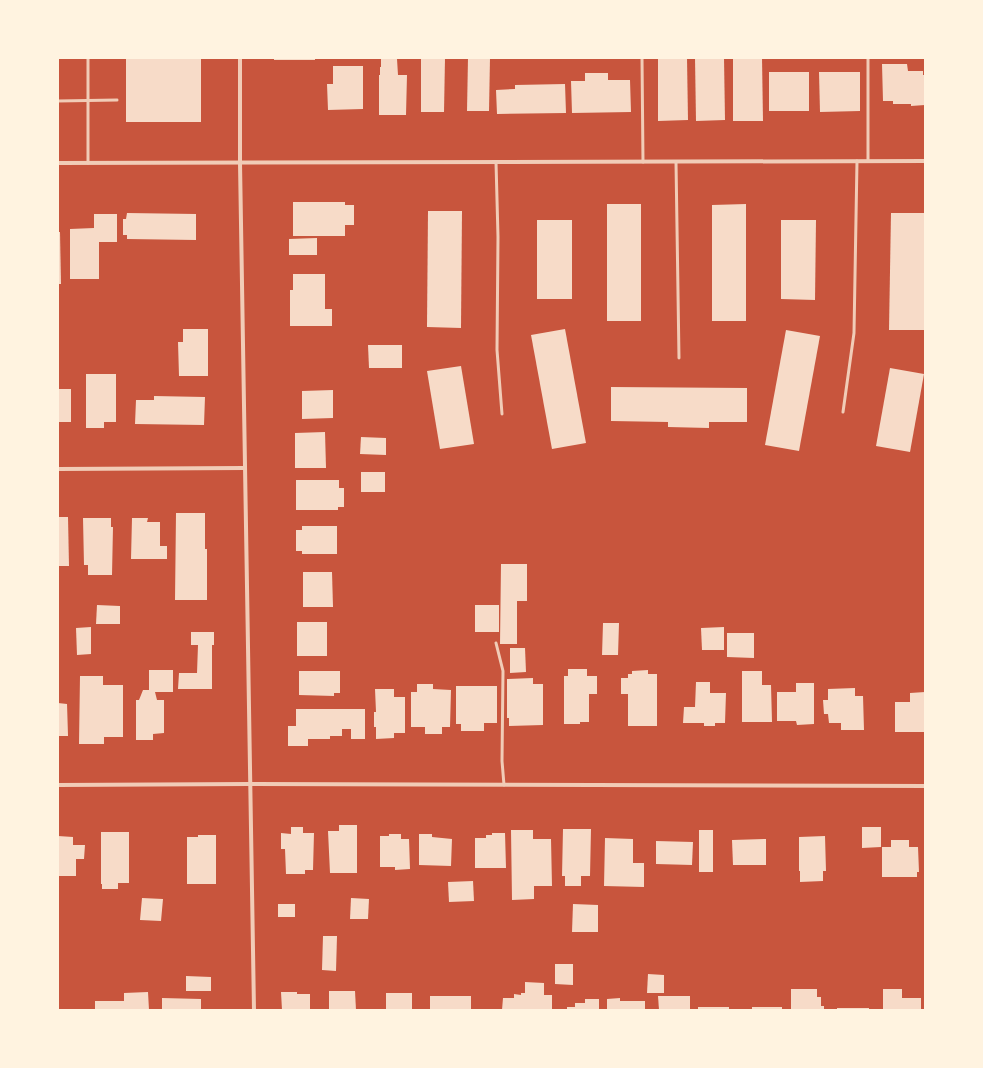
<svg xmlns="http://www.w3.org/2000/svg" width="983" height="1068" font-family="Manrope,sans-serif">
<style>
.building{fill:#f7dbc8}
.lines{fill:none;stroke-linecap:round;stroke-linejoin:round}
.service{stroke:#f1ccb7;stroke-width:3}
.minor{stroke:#f1ccb7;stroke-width:4}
</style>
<rect width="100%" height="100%" fill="#c8553d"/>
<!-- building -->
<g class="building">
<rect x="126" y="58" width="75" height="64"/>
<rect x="274" y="58" width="41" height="2"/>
<path d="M381 58 397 59 398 75H407L406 115H379V75H380V67H381Z"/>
<path d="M421 58H445L444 112H421Z"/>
<path d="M468 58H490L489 111H467Z"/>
<path d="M658 58H687L688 120 658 121Z"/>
<path d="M695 58H724L725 120 696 121Z"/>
<path d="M733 58H762L763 121H733Z"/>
<path d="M882 64H907L908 71H923V75H925V105L911 106V104H893V101H883Z"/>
<path d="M333 66H363V109L328 110 327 84H333Z"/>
<rect x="769" y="72" width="40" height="39"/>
<path d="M819 72H860V111L820 112Z"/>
<path d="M585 73H608V80H630L631 112 572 113 571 81H585Z"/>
<path d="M565 84 566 113 497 114 496 90 515 89V85Z"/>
<path d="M293 202H345V205H354V225H345V236H293Z"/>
<rect x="607" y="204" width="34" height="117"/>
<path d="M746 204V321H712V205Z"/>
<path d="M428 211H462L461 328 427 327Z"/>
<path d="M127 213 196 214V240L127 239V235H123V219H126Z"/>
<path d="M891 213H925L924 330H889Z"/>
<path d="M94 214H117V242H99V279H70V229L94 228Z"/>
<rect x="537" y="220" width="35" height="79"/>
<path d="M781 220H816L815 300 781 299Z"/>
<path d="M58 232H60L61 284H58Z"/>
<path d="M317 238V255H289V239Z"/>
<path d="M293 274H325V309H332V326H290V290H293Z"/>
<path d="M183 329H208V376H179L178 342H183Z"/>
<path d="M565 329 586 443 552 449 531 335Z"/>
<path d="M786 330 820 336 799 451 765 445Z"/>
<path d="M368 345H402V368H369Z"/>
<path d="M461 366 474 444 440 449 427 371Z"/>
<path d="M890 368 924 374 910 452 876 446Z"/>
<path d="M86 374H116V422H104V428H86Z"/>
<path d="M611 387 747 388V422H709V428L668 427V422L611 421Z"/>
<rect x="58" y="389" width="13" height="33"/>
<path d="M333 390V418L302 419V391Z"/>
<path d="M154 396 205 397 204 425 135 424 136 400H154Z"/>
<path d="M325 432 326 468H295V433Z"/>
<path d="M361 437 386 438V455L360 454Z"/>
<rect x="361" y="472" width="24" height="20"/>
<path d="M296 480H339V488H344V507H338V510H296Z"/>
<path d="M176 513H205V549H207V600H175Z"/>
<path d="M58 517H68L69 566H58Z"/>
<path d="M83 518H111V527H113L112 575H88V565H84Z"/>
<path d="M132 518H148L147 522H160V546H167V559H131Z"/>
<path d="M302 526H337V554H302V551H296V530H302Z"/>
<path d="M501 564H527V601H517V644H500Z"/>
<path d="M303 572H332L333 607H303Z"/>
<path d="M97 605 120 606V624H96Z"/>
<rect x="475" y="605" width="24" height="27"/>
<rect x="297" y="622" width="30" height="34"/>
<path d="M603 623H619L618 655H602Z"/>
<path d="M91 627V654L77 655 76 628Z"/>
<path d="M724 627V650H702L701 628Z"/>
<path d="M191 632H214V645H212V689H178L179 673H197L198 645H191Z"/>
<path d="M727 633H754V658L727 657Z"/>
<path d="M510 648H525L526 672 510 673Z"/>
<path d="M568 669H587V676H597V694H589V722H580V724H564V676H568Z"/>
<path d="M149 670H173V692H155L157 700H164V733L153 734V740H136V700H139L143 690H149Z"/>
<path d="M648 670V674H657V726H628V694H621V678H628V674H632V671Z"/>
<path d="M299 671H340V693H334V696L299 695Z"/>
<path d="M742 671H762V685H771L772 722H742Z"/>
<path d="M80 676H103V685H123V737H104V744H79Z"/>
<path d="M533 678V684H543V725L509 726V718H507V679Z"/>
<path d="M696 682H710V693H726L725 723H715V726H704V723H683L684 707H695Z"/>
<path d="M796 683H814V724L797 725 796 721H777V692H796Z"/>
<path d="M417 684H433V689L451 690 450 727H442V734H425V727H411V692H417Z"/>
<path d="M456 686H497V723H484V731H461V724H456Z"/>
<path d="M855 688V696H863L864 730H841V723H829L828 714H824L823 700H828V689Z"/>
<path d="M375 689H394V697H405V733H394V738L376 739V727H374V712H376Z"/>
<path d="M925 692V732H895V702H910V693Z"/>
<path d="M58 703 67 704 68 736H58Z"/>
<path d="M296 709H365V739H351V729H342V736H330V739H308V746H288V726H296Z"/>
<path d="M339 825H357V873H330L328 831H339Z"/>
<path d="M291 827H303V833H314L313 870H305V874H286L285 849H281V833L291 834Z"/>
<path d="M862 827H881V847L862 848Z"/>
<path d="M563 829H591L590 876H581V886H565V876H562Z"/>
<path d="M511 830H533V839H551L552 886H534V899L512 900Z"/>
<rect x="699" y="830" width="14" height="42"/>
<path d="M101 832H129V883H118V889H102V884H101Z"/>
<path d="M492 833H505L506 868H475V838H486V835H492Z"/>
<path d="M389 834H401V839H409L410 869 395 870V867H380V836H389Z"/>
<path d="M419 834H432V837L452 839 451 866 419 865Z"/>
<path d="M198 835H216V884H187V837H198Z"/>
<path d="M58 836 73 837V845H85L84 859H76V876H58Z"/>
<path d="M825 836 826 871H823V881L800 882V871H799V837Z"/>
<path d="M605 838 633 839V863H644V887L604 886Z"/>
<path d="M766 839V865H733L732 840Z"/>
<path d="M891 840H909V847H918L919 872H917V877H882V847H891Z"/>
<path d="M656 841 693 842 692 865 656 864Z"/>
<path d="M473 881 474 901 449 902 448 882Z"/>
<path d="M142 898 163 899 161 921 140 920Z"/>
<path d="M351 898 369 899 368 919H350Z"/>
<rect x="278" y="904" width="17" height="13"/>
<path d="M573 904 598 905V932H572Z"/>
<path d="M323 936H337L336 971 322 970Z"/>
<path d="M555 964H573V985L555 984Z"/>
<path d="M648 974 664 975V993H647Z"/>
<path d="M186 976 211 977V991H186Z"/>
<path d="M525 982 544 983V995H552V1010H502L503 998H514V994L521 995V993H525Z"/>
<path d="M791 989H817V997H821V1006H824V1010H791Z"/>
<path d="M883 989H902V998H921V1010H883Z"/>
<path d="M329 991H355L356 1010H329Z"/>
<path d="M148 992 149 1010H95V1001H124V993Z"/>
<path d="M281 992H297V994H310V1010H282Z"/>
<rect x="386" y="993" width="26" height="17"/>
<rect x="430" y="996" width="41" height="14"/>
<path d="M658 996H690V1010H659Z"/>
<path d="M162 998 201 999V1010H162Z"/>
<path d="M620 998V1001H645V1010H607V999Z"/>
<path d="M585 999H599V1010H567V1007H575V1003H585Z"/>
<rect x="698" y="1007" width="31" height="3"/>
<rect x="752" y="1007" width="30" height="3"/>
<rect x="837" y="1008" width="32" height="2"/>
</g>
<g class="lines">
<!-- service -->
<g class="service">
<path d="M88 58V163"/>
<path d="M642 58 643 162"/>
<path d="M868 58V161"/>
<path d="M58 101 117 100"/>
<path d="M496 162 498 237 497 350 502 414"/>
<path d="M676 162 679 358"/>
<path d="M843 412 854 333 857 161"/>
<path d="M496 643 503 671 502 761 504 785"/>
</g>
<!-- minor -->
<g class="minor">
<path d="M240 58V163L254 1010"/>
<path d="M58 163 925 161"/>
<path d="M58 469 245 468"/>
<path d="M58 785 249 784 925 786"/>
</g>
</g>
<!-- border -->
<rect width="983" height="1068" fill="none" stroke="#fff3e0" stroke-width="118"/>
</svg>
